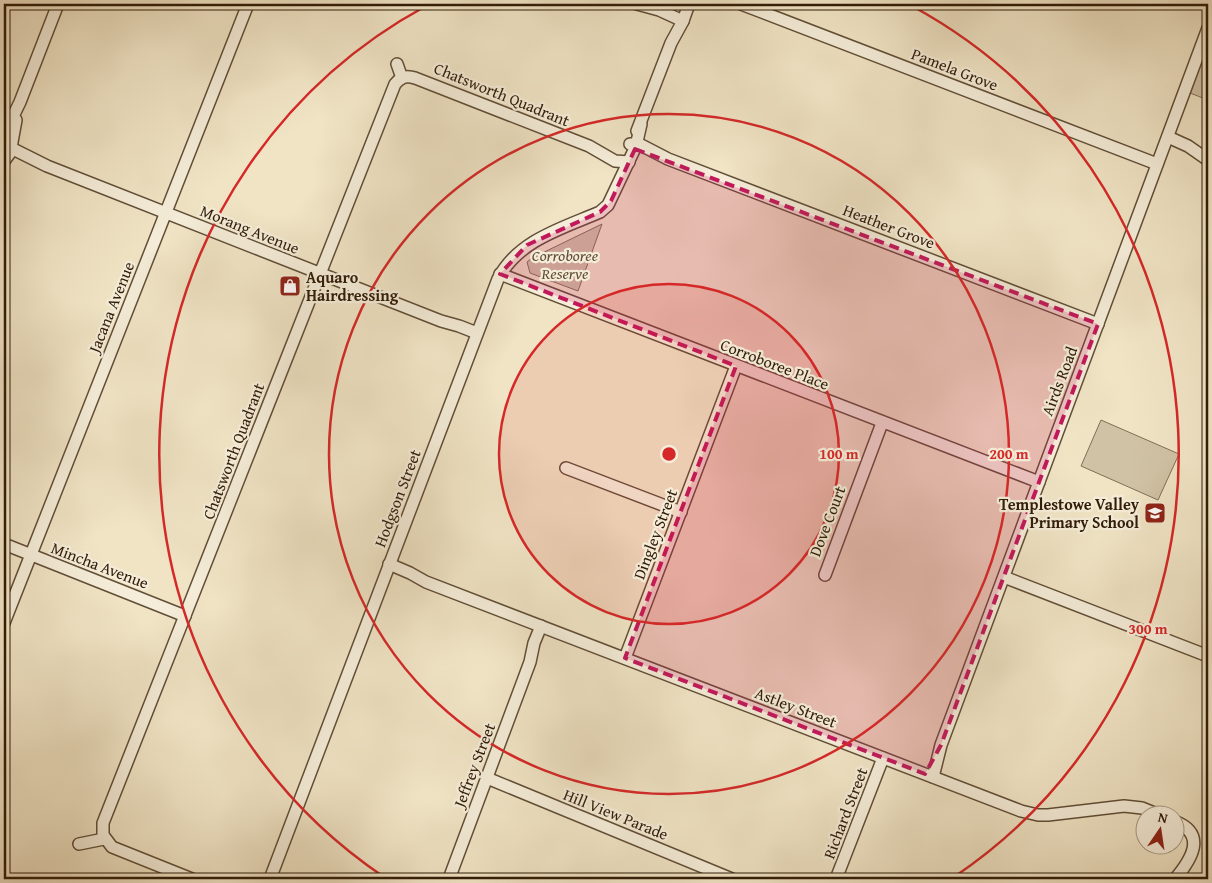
<svg xmlns="http://www.w3.org/2000/svg" width="1212" height="883" font-family="'Gentium Book Plus',serif">
<style>
.green{fill:#d0c2a5;stroke:#806f56}
.lines{fill:none;stroke-linecap:round;stroke-linejoin:round}
.street-casing{stroke:#614e37;stroke-width:14}
.street{stroke:#f5edd9;stroke-width:11}
.marked{fill:#c2185b;fill-opacity:0.2;stroke:#c2185b;stroke-width:4;stroke-dasharray:10 6;stroke-linejoin:round}
.ring{fill:none;stroke:#d62828;stroke-width:2.5}
.labels{text-anchor:middle;stroke-width:4.5;stroke-linejoin:round;paint-order:stroke}
.street-label{font-size:16px;fill:#311c08;stroke:#f5edd9}
.park-label{font-size:16px;font-style:italic;fill:#614e37;stroke:#f5edd9}
.poi-label{font-size:16px;font-weight:bold;fill:#311c08;stroke:#f5edd9;text-anchor:start}
.centre{fill:#d62828;stroke:#f5edd9;stroke-width:2.5}
.ring-label{font-size:15px;text-anchor:middle;font-weight:bold;fill:#d62828;stroke:#f5edd9;stroke-width:4.5;stroke-linejoin:round;paint-order:stroke}
</style>
<rect width="100%" height="100%" fill="#f0e4c5"/>
<filter id="stains"><feTurbulence type="fractalNoise" baseFrequency=".004" numOctaves="4"/><feColorMatrix values="0 0 0 0 .2 0 0 0 0 .09 0 0 0 0 .02 0 0 0 .5 -.17"/></filter>
<radialGradient id="worn" r=".72"><stop offset=".6" stop-color="#630" stop-opacity="0"/><stop offset="1" stop-color="#630" stop-opacity=".3"/></radialGradient>
<!-- green -->
<g class="green">
<path d="M1208 44V100L1190 93Z"/>
<path d="M602 224 578 291 530 273 527 262 532 258Z"/>
<path d="M1101 420 1179 454 1158 500 1081 466Z"/>
</g>
<g class="lines">
<!-- street casing -->
<g class="street-casing">
<g id="street">
<path d="M637 4 659 10 683 21"/>
<path d="M741 4 1157 164"/>
<path d="M397 64 402 78"/>
<path d="M637 131 671 43 683 21 689 4"/>
<path d="M4 135 20 102 58 4"/>
<path d="M1168 137 1188 146 1208 160"/>
<path d="M630 144H639L668 159 1098 324"/>
<path d="M11 148 47 166 441 321 459 326 477 333"/>
<path d="M4 161 10 153 16 120"/>
<path d="M500 274 1039 482"/>
<path d="M566 468 681 512"/>
<path d="M4 544 185 616"/>
<path d="M389 564 410 573 426 582 1021 811 1038 815H1048L1124 806 1142 808 1162 816"/>
<path d="M825 575 882 423"/>
<path d="M1004 577 1208 656"/>
<path d="M4 623 248 4"/>
<path d="M625 658 736 366"/>
<path d="M933 777 941 745 1208 28"/>
<path d="M487 778 732 879"/>
<path d="M1174 821C1208 834 1191 860 1175 879"/>
<path d="M79 844 104 839"/>
<path d="M192 879 112 847 103 835V823L395 84C401 77 406 75 415 78L589 146 615 161 629 162"/>
<path d="M270 879 498 279C518 240 563 228 600 212L608 205 636 146 641 124"/>
<path d="M449 879 530 662 534 643 541 626"/>
<path d="M836 879 883 758"/>
</g>
</g>
<!-- street -->
<use href="#street" class="street"/>
</g>
<!-- marked area -->
<path class="marked" d="M635 149 1098 324 941 745 925 774 625 658 736 366 500 274 527 245 600 212 611 201Z"/>
<!-- distance rings -->
<circle cx="669" cy="454" r="170" fill="#d62828" fill-opacity=".12"/>
<g class="ring">
<circle cx="669" cy="454" r="170"/>
<circle cx="669" cy="454" r="340"/>
<path d="M384 877A510 510 0 0 1 426 6M912 6A510 510 0 0 1 954 877"/>
</g>
<!-- icons -->
<defs>
<g id="shop-square" transform="scale(1.125)"><rect x="-9" y="-9" width="18" height="18" rx="4" fill="#8f2418" stroke="#f5edd9"/><path d="M-5-2.5h2.3a2.7 3.5 0 0 1 5.4 0H5L5.5 6h-11ZM-1.5-2.5h3a1.5 2.3 0 0 0-3 0Z" fill="#fff"/></g>
<g id="school-square" transform="scale(1.125)"><rect x="-9" y="-9" width="18" height="18" rx="4" fill="#8f2418" stroke="#f5edd9"/><path d="M0-5L7-2L0 1L-7-2ZM-4 1L0 2.5L4 1V4Q0 6-4 4Z" fill="#fff"/></g>
</defs>
<g fill-rule="evenodd">
<use href="#shop-square" x="290" y="286"/>
<use href="#school-square" x="1155" y="513"/>
</g>
<g class="labels">
<!-- street labels -->
<g class="street-label">
<text transform="translate(955 69) rotate(21)" y="6">Pamela Grove</text>
<text transform="translate(502 94) rotate(22)" y="6">Chatsworth Quadrant</text>
<text transform="translate(889 226) rotate(21)" y="6">Heather Grove</text>
<text transform="translate(250 229) rotate(22)" y="6">Morang Avenue</text>
<text transform="translate(111 307) rotate(-68)" y="6">Jacana Avenue</text>
<text transform="translate(775 364) rotate(21)" y="6">Corroboree Place</text>
<text transform="translate(1059 381) rotate(-69)" y="6">Airds Road</text>
<text transform="translate(233 451) rotate(-69)" y="6">Chatsworth Quadrant</text>
<text transform="translate(397 498) rotate(-69)" y="6">Hodgson Street</text>
<text transform="translate(827 521) rotate(-69)" y="6">Dove Court</text>
<text transform="translate(655 534) rotate(-69)" y="6">Dingley Street</text>
<text transform="translate(100 565) rotate(21)" y="6">Mincha Avenue</text>
<text transform="translate(796 707) rotate(21)" y="6">Astley Street</text>
<text transform="translate(474 765) rotate(-69)" y="6">Jeffrey Street</text>
<text transform="translate(845 813) rotate(-69)" y="6">Richard Street</text>
<text transform="translate(616 814) rotate(22)" y="6">Hill View Parade</text>
</g>
<!-- park labels -->
<g class="park-label">
<text x="565" y="261">Corroboree<tspan x="565" dy="18">Reserve</tspan></text>
</g>
<!-- poi labels -->
<g class="poi-label">
<text x="306" y="283">Aquaro<tspan x="306" dy="18">Hairdressing</tspan></text>
<text x="1139" y="510" text-anchor="end">Templestowe Valley<tspan x="1139" dy="18">Primary School</tspan></text>
</g>
</g>
<circle cx="669" cy="454" r="8" class="centre"/>
<g class="ring-label">
<text x="839" y="459">100 m</text>
<text x="1009" y="459">200 m</text>
<text x="1148" y="634">300 m</text>
</g>
<!-- margin -->
<rect width="1212" height="883" fill="none" stroke="#f0e4c5" stroke-width="20"/>
<rect x="5" y="5" width="1202" height="873" fill="none" stroke="#311c08" stroke-width="2.5"/>
<rect x="10" y="10" width="1192" height="863" fill="none" stroke="#311c08"/>
<!-- north arrow -->
<g transform="translate(1160 830) rotate(13)"><circle r="24" fill="#f5edd9" stroke="#a79985"/>
<path d="M0-4L9 19L0 12L-9 19Z" fill="#8f2418"/>
<text y="-8" font-size="14" font-weight="bold" text-anchor="middle" fill="#311c08">N</text>
</g>
<rect width="100%" height="100%" filter="url(#stains)"/>
<rect width="100%" height="100%" fill="url(#worn)"/>
</svg>
